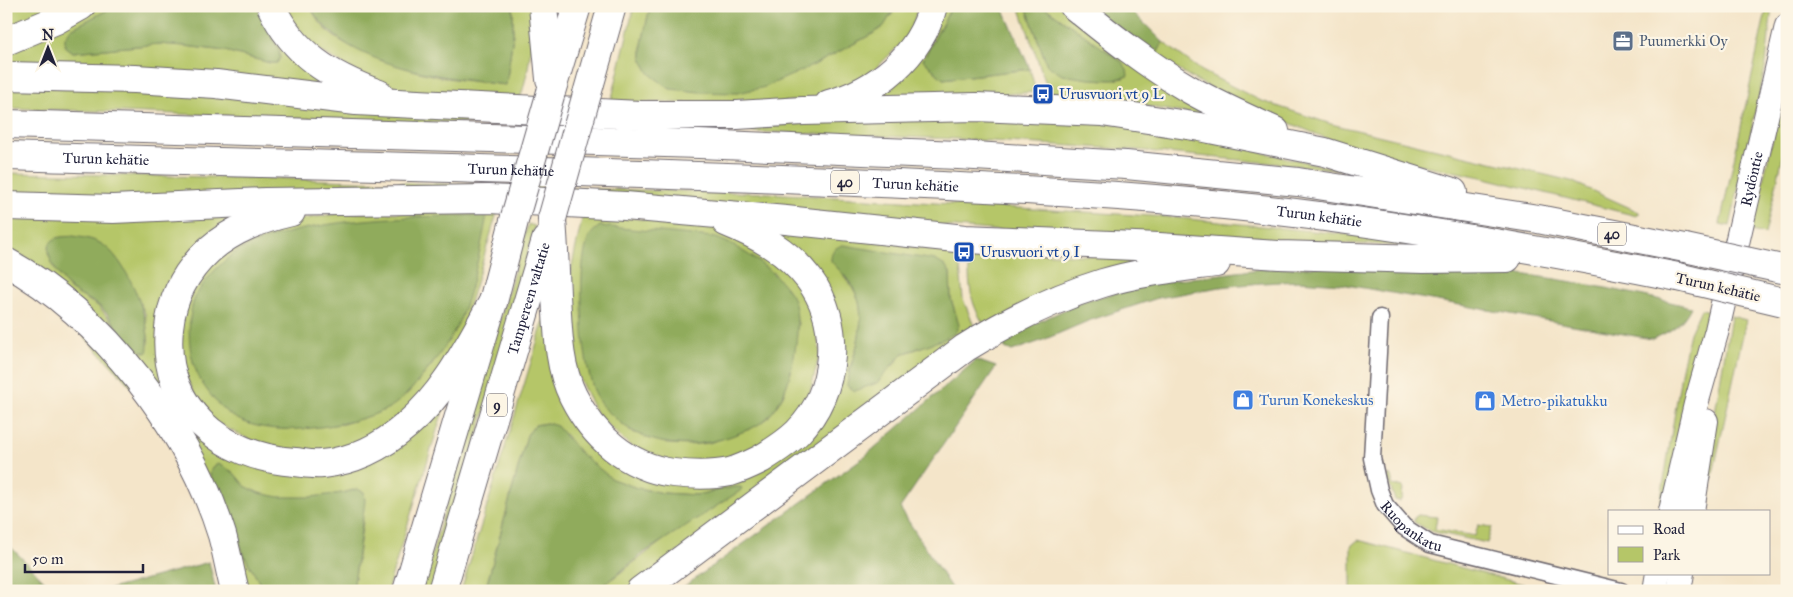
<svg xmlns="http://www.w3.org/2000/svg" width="1793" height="597" font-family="'IM FELL Great Primer',serif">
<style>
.green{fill:#b5c668;stroke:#6c7452;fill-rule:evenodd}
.forest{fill:#90ab5c;stroke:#59664c}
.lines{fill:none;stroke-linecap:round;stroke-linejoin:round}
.street-casing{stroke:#6c666d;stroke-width:19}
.secondary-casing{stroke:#6c666d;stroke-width:26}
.highway-casing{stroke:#6c666d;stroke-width:30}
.street{stroke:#fff;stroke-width:16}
.secondary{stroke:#fff;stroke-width:24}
.highway{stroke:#fff;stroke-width:28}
.highway-bridge-casing{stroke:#6c666d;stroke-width:30;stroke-linecap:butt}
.highway-bridge{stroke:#fff;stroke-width:28}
.labels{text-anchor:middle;stroke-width:4.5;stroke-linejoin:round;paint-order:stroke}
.shield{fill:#fcf5e5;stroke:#63616e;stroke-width:1}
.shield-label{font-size:14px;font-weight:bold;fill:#22223b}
.service-label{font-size:15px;fill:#4e5e75;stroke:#fcf5e5;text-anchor:start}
.transit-label{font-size:15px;fill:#164399;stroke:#fcf5e5;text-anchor:start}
.street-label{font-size:15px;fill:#22223b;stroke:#fcf5e5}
.shop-label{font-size:15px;fill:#366cbe;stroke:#fcf5e5;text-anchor:start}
</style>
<rect width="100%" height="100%" fill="#fcf5e5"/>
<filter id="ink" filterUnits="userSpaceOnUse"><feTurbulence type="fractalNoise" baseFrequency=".02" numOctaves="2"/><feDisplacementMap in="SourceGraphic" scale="10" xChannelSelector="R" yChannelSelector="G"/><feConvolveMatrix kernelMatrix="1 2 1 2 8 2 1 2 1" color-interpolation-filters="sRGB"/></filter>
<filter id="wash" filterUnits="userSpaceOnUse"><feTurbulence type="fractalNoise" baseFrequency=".0096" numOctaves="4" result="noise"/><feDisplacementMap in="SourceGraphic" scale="20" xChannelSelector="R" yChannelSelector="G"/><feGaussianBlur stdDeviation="1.12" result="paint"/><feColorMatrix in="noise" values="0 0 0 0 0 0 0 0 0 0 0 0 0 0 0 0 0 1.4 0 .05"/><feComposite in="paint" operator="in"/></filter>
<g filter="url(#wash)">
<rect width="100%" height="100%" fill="#f4e5c9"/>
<!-- green -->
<g class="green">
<path d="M6 6H58L6 28Z"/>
<path d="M92 6H115L71 29 73 52 159 44 185 46 225 51 270 63H277L279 50 256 6H262L337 86 6 67V49Z"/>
<path d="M283 6H310C315 17 322 26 331 34 355 53 410 71 441 77 462 81 485 82 506 85L513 35V6H533C533 38 530 69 520 99L419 93 377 84 310 45Z"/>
<path d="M634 6H650L642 44V60L650 74 812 66 874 33 891 16 896 6H918L910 35 872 72 822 96 804 100 758 104 611 102Z"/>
<path d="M940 6H952L923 60 943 79 1030 69 1036 92 856 104Z"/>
<path d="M1019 6H1026L1047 65C1075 74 1094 84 1124 78L1122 62 1043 6H1060L1077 21 1236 122 1093 97 1052 93 1046 84Z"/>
<path d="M1767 6H1772L1766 64 1730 226 1720 224Z"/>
<path d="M1163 42 1202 71 1259 100 1331 124 1571 181 1639 212V214L1637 216 1481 177 1403 161 1328 139 1249 106 1197 81 1156 56Z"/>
<path d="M1787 79V138L1765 234 1751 231Z"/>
<path d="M6 84 958 115 1138 125 1342 170 1137 150 959 139 502 123 406 122 6 108Z"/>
<path d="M6 173 264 178 593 189 767 193 1168 217 1353 235 1420 246 1013 232 766 210 6 197Z"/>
<path d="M261 211 184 263 176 406 308 472 448 395 387 591H353L363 521 357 489C327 498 274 505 246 487 241 483 237 477 233 472L230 517 245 557 264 591H240L195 455 6 253V215ZM48 253 120 263 145 313 149 344 137 350 98 306 71 290 54 268Z"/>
<path d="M492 212 497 213 458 343 435 385 371 439 327 452H274L207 418 177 359 182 309 211 261 265 229 303 219 341 213ZM226 260 461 317 432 365 408 393 366 417 343 424 284 429 263 426 227 412 197 374 205 283Z"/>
<path d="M583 214 710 225 774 256 813 306 820 353 808 400 784 430 740 458 698 466 640 455 597 415 576 372 569 305 571 270ZM733 247 775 274 798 323 791 372 783 396 767 419 750 429 709 443 688 445 668 444 629 431Z"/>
<path d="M528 224 535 226 503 349 432 591H421Z"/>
<path d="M758 224 895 243 959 255 963 299 976 331 921 368 626 591H596L734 487 696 495 663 493 637 488 611 479 579 452 566 435 546 423 535 425 527 435 485 591H461L546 313 610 461 769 466 842 344ZM950 273 951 299 957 318 920 348 902 354 892 367 848 372C856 353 863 328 860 306 858 294 850 284 843 275Z"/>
<path d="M1031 253 1190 260 985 326C968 300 970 286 968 256L996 257Z"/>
<path d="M1701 309 1711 311 1667 511H1659L1682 368 1690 333Z"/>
<path d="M1731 316 1746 320 1705 511 1706 467Z"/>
<path d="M1389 475 1392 477V485L1403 487 1402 498 1400 501 1395 500 1387 478Z"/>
<path d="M1418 515 1437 517 1435 529 1475 536 1478 525 1492 527 1487 543 1430 531 1414 522V518Z"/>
<path d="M1358 540 1545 590 1547 591H1351V546Z"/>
</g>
<!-- forest -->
<g class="forest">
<path d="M115 6H256L279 50 280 58 277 63H270L225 51 185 46 159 44 73 52 65 47V38L71 29Z"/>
<path d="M310 6H513V35L506 85C446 78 341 67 310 6Z"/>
<path d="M650 6H896L884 26 874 33 812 66 765 87 737 93 700 92 670 89 650 74 642 60V44Z"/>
<path d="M952 6H1002L1030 69 943 79 923 60Z"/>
<path d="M1026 6H1043L1122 62 1127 69 1128 76 1114 80 1089 79 1062 75 1047 65Z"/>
<path d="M1089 6H1127L1163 42 1156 56Z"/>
<path d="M487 215C481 247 473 286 461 317 452 339 435 361 420 379 411 390 401 401 389 408 365 420 339 425 312 428 285 431 250 430 228 413 218 406 201 384 197 373 188 353 187 324 193 303 198 286 221 262 236 252 251 243 269 238 287 233 352 216 419 217 487 215Z"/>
<path d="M600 226 701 236C706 236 711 237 716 238 739 245 790 280 795 304 799 323 797 342 793 361 790 380 782 404 767 418 759 426 747 430 737 434 694 451 644 449 611 414 607 411 603 407 600 403 589 385 584 351 583 330 582 304 579 264 588 240 590 233 595 230 600 226Z"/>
<path d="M73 236C85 238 96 239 106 247 128 264 154 325 147 353 124 347 116 319 98 305 90 299 78 296 71 289 61 280 35 246 57 238 62 236 68 237 73 236Z"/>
<path d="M843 245 935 260 945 266 950 273 951 299 959 325 955 333 944 339 902 354 877 383 855 391 847 386C848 376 850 369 853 360 860 337 866 309 853 288 848 278 838 269 831 261 831 251 834 248 843 245Z"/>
<path d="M1341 266C1383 267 1425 266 1467 269 1543 274 1617 289 1691 307 1682 325 1670 332 1652 339L1341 284 1299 281 1262 283 1220 287 1158 298 1088 321 1041 341 1012 351 1005 348 1002 339 1083 301 1160 282 1260 269Z"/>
<path d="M976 360 996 367 900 508 953 591H678L865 456Z"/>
<path d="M547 423 557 426 579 452 612 479 637 488 663 493 696 495 734 487H740L742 488 740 491 645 552 596 591H485L527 435 535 425Z"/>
<path d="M218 464 233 472 245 486 259 493 279 497H311L343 493 357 489 364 492 365 501 353 591H264L245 557 230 517 210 474 212 467Z"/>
<path d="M6 542 9 545 54 591H6Z"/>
<path d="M209 562 216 591H103Z"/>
</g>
</g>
<g filter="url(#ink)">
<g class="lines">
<!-- street casing -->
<g class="street-casing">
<g id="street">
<path id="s1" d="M1380 318 1372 458 1379 490 1385 505 1404 527 1430 544 1621 591"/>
</g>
</g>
<!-- secondary casing -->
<g class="secondary-casing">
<g id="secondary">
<path id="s2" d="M1671 511 1696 404 1717 330 1787 26"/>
<path d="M1692 511 1706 421"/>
<path d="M1655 591 1658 573"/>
<path d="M1679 591 1682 573"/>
</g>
</g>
<!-- highway casing -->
<g class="highway-casing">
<g id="highway">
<path d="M271 6C294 55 330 76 379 94"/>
<path d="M543 6 550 79"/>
<path d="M1074 6C1111 36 1148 65 1189 89 1217 105 1246 118 1275 131"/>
<path d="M6 41 56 20 81 6"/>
<path d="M6 76 135 79 216 84 356 101 640 115H737L803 111 976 107 1102 112 1200 127 1325 152 1453 192"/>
<path d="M551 92 577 6"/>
<path d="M587 94 612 6"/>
<path d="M829 104C877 91 920 56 933 6"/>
<path d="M6 124 699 144 958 155 1126 165 1298 182 1538 219 1685 248"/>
<path id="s3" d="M6 156C273 164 540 169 807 180 970 187 1133 193 1295 213 1423 229 1551 252 1678 277"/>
<path d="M6 206 113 209 265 202 489 199 625 206 786 220 965 239 1159 247 1279 255 1423 259 1507 258"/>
<path d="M291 212C261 219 233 229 209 250 186 271 172 297 169 328 161 408 221 457 295 462 304 463 313 465 322 464 354 461 383 446 407 425 446 392 468 346 493 302"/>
<path d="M552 219C554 245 555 270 556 295 558 328 558 366 573 396 593 436 627 467 673 473 691 475 711 476 730 472 740 469 751 464 761 459 774 451 787 443 798 432 837 392 843 324 809 279 788 251 758 235 726 222"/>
<path d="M6 262C104 316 189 429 222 535 227 553 230 572 235 591"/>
<path d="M407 591 493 302 515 217"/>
<path id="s4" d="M442 591 546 240"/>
<path d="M640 591 965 348C1008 321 1054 298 1103 283 1139 272 1178 268 1216 263"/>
</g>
</g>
<!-- street -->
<use href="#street" class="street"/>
<!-- secondary -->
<use href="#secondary" class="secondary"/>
<!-- highway -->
<use href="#highway" class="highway"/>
<!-- highway-bridge casing -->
<g class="highway-bridge-casing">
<g id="highway-bridge">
<path d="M515 217 551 92"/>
<path d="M552 219 587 94"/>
<path d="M1685 248 1787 270"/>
<path d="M1678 277 1783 302"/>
</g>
</g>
<!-- highway-bridge -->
<use href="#highway-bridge" class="highway-bridge"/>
</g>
</g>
<!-- icons -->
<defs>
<g id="office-square" transform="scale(1.125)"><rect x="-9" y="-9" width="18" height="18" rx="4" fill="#5c6f8a" stroke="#fcf5e5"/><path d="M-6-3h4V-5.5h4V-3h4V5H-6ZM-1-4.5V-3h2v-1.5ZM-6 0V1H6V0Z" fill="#fff"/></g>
<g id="bus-square" transform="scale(1.125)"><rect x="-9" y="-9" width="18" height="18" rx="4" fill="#1a4fb4" stroke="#fcf5e5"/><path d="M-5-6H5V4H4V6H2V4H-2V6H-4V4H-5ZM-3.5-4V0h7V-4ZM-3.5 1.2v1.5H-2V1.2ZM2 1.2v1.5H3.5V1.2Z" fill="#fff"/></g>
<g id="shop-square" transform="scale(1.125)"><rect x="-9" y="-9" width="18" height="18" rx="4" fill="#3f7fe0" stroke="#fcf5e5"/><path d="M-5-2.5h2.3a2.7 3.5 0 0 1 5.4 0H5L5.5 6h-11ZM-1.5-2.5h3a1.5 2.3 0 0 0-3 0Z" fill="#fff"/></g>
</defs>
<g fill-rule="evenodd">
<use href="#office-square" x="1623" y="41"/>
<use href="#bus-square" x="1043" y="94"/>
<use href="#bus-square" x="964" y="252"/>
<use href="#shop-square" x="1243" y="400"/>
<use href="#shop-square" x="1485" y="401"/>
</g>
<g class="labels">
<!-- shield labels -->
<g class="shield">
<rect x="831" y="170.5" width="28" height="23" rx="4"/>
<rect x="1598" y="222.5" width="28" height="23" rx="4"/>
<rect x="487" y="393.5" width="20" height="23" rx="4"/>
</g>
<g class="shield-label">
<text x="845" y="187">40</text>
<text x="1612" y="239">40</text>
<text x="497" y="410">9</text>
</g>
<!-- service labels -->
<g class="service-label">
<text x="1639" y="46">Puumerkki Oy</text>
</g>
<!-- transit labels -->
<g class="transit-label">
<text x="1059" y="99">Urusvuori vt 9 L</text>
<text x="980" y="257">Urusvuori vt 9 I</text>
</g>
<!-- street labels -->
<g class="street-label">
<text dy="5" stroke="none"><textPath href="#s3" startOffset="100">Turun kehätie</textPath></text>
<text dy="5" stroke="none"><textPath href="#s3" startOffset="505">Turun kehätie</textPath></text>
<text dy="5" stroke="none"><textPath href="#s2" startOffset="342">Rydöntie</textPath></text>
<text dy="5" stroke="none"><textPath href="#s3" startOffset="910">Turun kehätie</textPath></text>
<text dy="5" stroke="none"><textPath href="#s3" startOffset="1315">Turun kehätie</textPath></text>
<text transform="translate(1718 287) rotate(13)" y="5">Turun kehätie</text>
<text dy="5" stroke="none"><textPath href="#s4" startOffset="305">Tampereen valtatie</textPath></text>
<text dy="5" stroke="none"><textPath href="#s1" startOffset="224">Ruopankatu</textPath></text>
</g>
<!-- shop labels -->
<g class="shop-label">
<text x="1259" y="405">Turun Konekeskus</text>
<text x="1501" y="406">Metro-pikatukku</text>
</g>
</g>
<!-- margin -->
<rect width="1793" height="597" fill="none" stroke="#fcf5e5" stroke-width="25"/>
<!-- legend -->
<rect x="1608" y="510" width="162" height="65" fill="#fcf5e5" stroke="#a5a1a1"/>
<rect x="1618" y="526" width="25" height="8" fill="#ffffff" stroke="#a5a1a1"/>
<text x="1653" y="534" font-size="15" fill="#22223b">Road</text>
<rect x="1618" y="547" width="25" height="15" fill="#b5c668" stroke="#a5a1a1"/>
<text x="1653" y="560" font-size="15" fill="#22223b">Park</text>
<!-- north arrow -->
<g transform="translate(48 48)" stroke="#fcf5e5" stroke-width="4" paint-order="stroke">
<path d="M0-4L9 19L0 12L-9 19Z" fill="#22223b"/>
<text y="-8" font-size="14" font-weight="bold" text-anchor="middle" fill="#22223b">N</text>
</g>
<!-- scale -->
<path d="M25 564v8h118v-8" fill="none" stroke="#22223b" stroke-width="2.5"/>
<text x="32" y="564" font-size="15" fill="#22223b" stroke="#fcf5e5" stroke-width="4" paint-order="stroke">50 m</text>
</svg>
